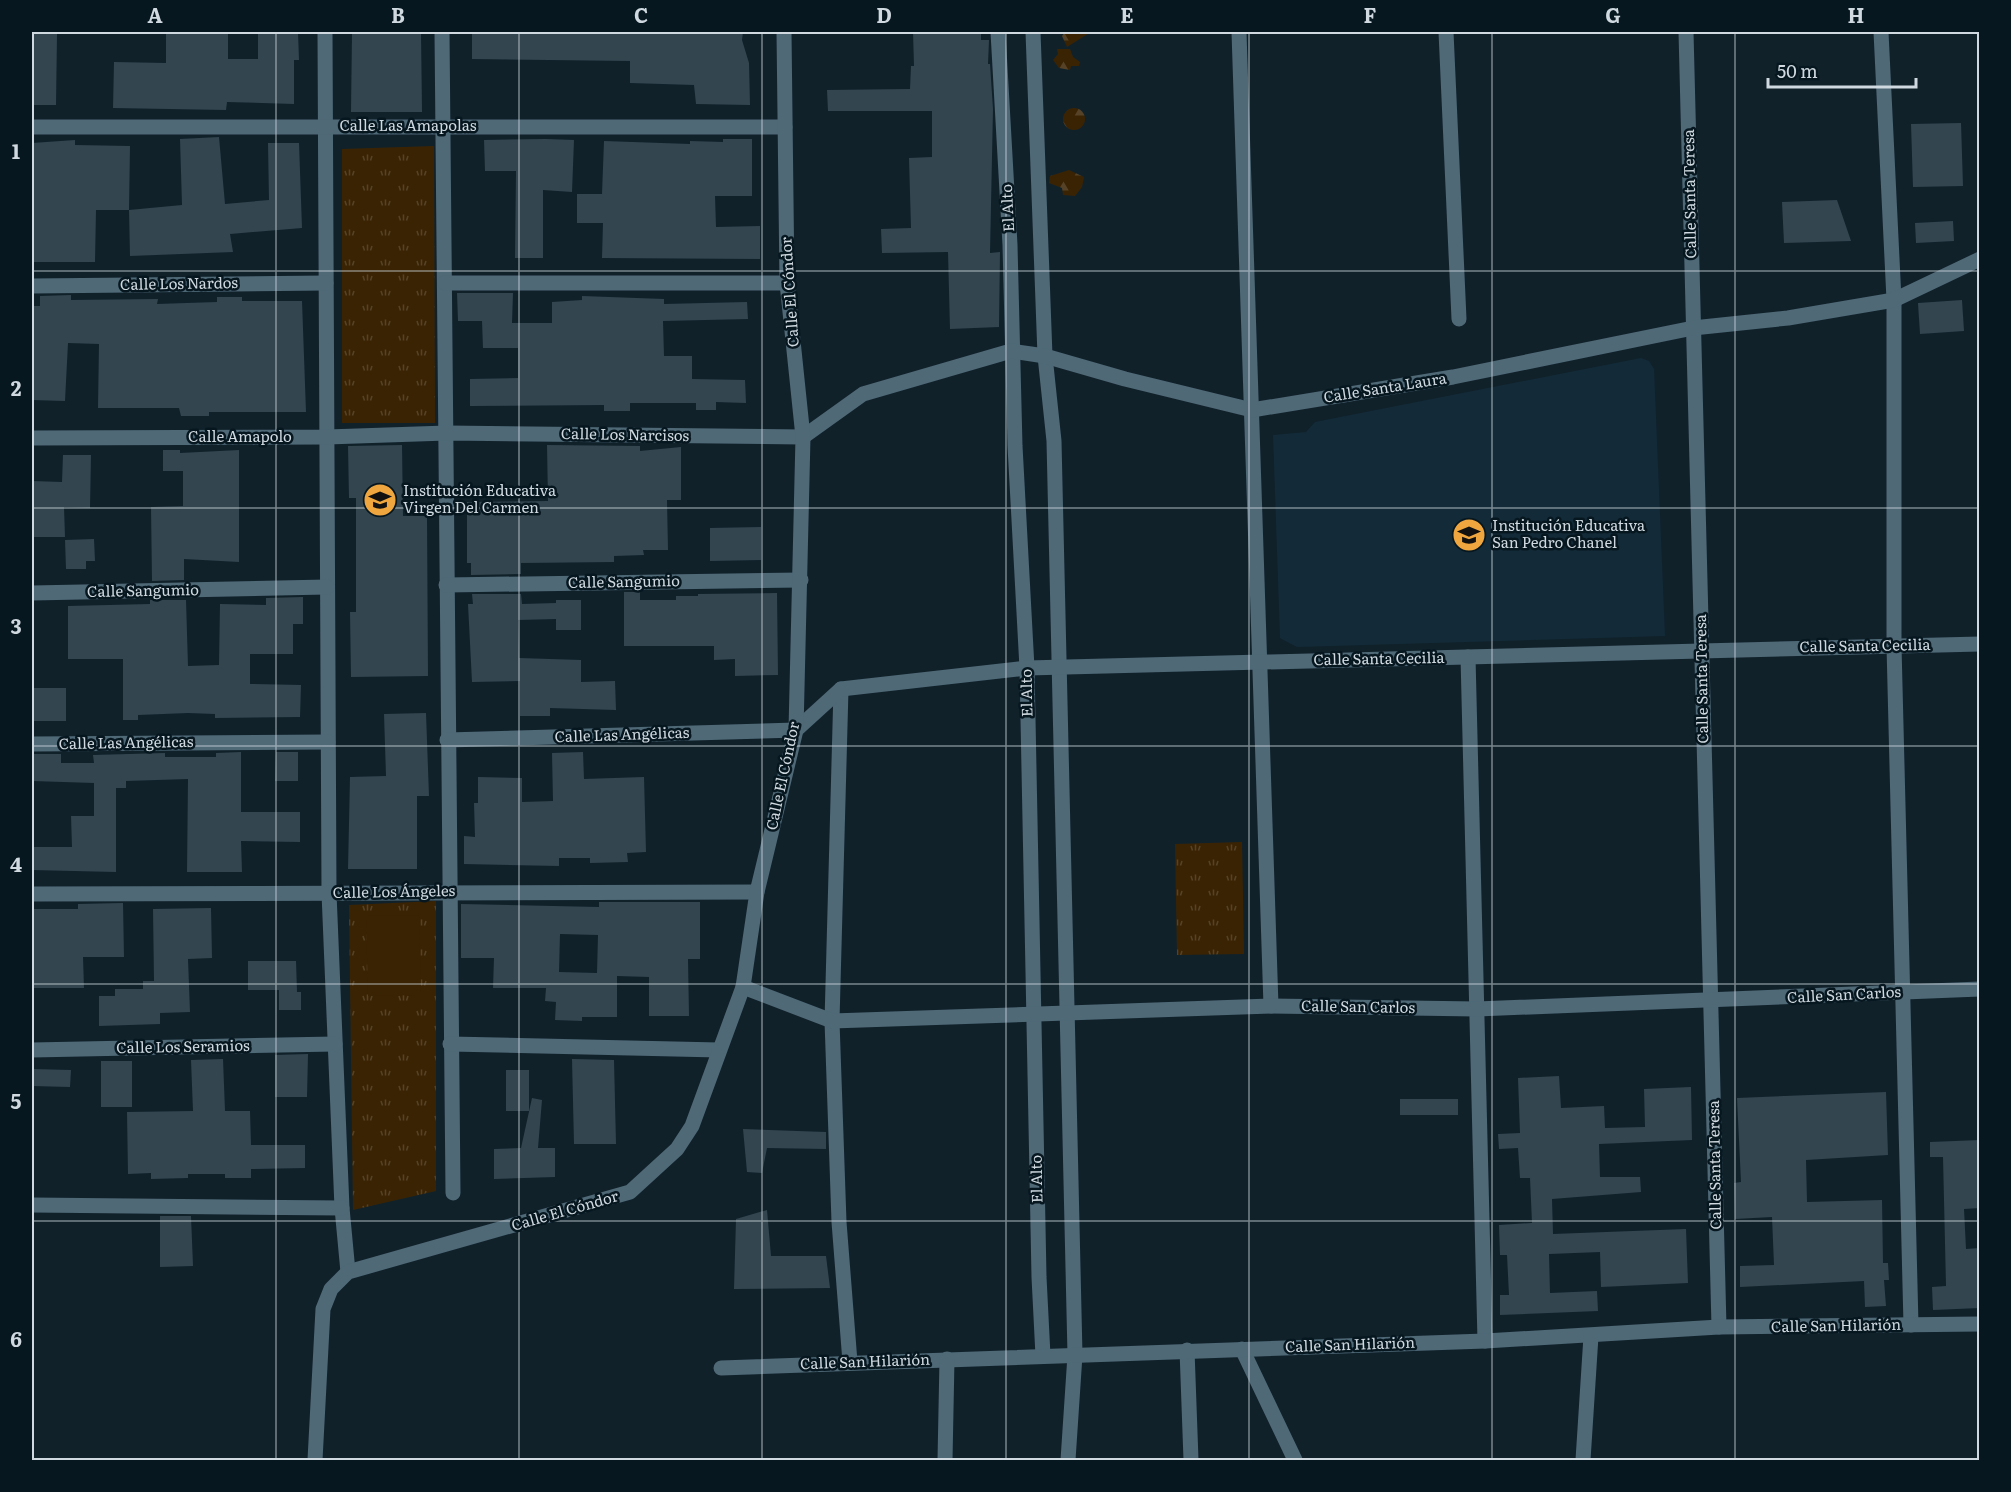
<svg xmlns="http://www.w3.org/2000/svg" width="2011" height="1492" font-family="Literata,serif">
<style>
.built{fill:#132b38}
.forest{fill:url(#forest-firs)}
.park{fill:url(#park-tufts)}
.garden{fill:#3a2303}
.building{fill:#33454f;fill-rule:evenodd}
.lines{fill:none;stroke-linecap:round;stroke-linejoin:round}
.minor{stroke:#4f6977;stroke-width:15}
.grid{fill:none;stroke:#cfd9df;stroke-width:1.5;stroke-opacity:0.55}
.labels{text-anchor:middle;stroke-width:5;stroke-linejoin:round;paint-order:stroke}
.street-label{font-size:15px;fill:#cfd9df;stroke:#071720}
.poi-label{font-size:15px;fill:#cfd9df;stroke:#071720;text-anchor:start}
.neatline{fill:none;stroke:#cfd9df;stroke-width:2}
.grid-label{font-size:20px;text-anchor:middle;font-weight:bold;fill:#cfd9df}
</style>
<defs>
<pattern id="forest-firs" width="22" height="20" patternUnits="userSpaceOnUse" patternTransform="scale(1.5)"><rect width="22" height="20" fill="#3a2303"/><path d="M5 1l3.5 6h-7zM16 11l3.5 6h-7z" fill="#554227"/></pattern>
<pattern id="park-tufts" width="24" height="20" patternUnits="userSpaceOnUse" patternTransform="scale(1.5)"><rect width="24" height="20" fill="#3a2303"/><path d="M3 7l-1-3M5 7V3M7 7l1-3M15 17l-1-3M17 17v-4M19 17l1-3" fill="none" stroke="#554227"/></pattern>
</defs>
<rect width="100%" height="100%" fill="#10212a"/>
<!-- built -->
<path class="built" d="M1641 358 1649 361 1654 369 1665 636 1297 647 1280 638 1273 435 1306 432 1315 422Z"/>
<!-- forest -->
<g class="forest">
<path d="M1065 32H1091L1067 47 1062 36Z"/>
<path d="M1057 49H1070L1073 57 1080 62 1079 66H1071L1070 70 1059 68 1053 60 1058 54Z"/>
<circle cx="1074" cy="119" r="11"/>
<path d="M1069 170 1084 177 1082 187 1075 196 1063 195 1062 188 1049 183 1050 176Z"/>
</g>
<!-- park -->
<g class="park">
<path d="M434 146 435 423H342V149Z"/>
<path d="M1242 842 1244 954 1177 955 1175 844Z"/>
<path d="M436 901V1191L353 1210 349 905Z"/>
</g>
<!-- garden -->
<path class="garden" d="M419 915 421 995 368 996 366 916Z"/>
<!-- building -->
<g class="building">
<path d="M166 32H228V59H258V32H298L299 60H294V104L227 102 226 110 113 108 114 62 166 63Z"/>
<path d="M352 32H421L422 112H351Z"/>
<path d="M472 32H743L742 40 749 63 750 105 696 104 694 85 630 83V61L472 59Z"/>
<path d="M913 32H981V40H989L988 64H990L993 109 990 253 1000 252 999 327 950 329 948 252 882 253 881 229 911 228 909 158 932 157V111H828L827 90 910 89 911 66H914Z"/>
<path d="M32 34H57L56 105H32Z"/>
<path d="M1961 123 1963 186 1913 187 1911 124Z"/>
<path d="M219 137 225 204 269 200 268 143H299L302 228 230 234 233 252 130 256 129 210H96L95 262H32V143L75 140V145L130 146 129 210 182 205 180 139Z"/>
<path d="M546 139 574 140 572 192 543 190V258H515L516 171H485L484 140Z"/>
<path d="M723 139H752V196H715L716 227 760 226V259L602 258 603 223H577V194H602L604 141 690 144V141L723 142Z"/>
<path d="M1837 200 1851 241 1784 243 1782 202Z"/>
<path d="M1953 221 1954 241 1916 243 1915 223Z"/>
<path d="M457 293H513L512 323H552V302L582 300V296L664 299V304L747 302 748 319 663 321 664 356H692V379L745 380 746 403 716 402V410H696V403H630V411H604V405L470 406V379L518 378V348H483L482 321H458Z"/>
<path d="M71 295V300L158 299 157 304 217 302V297H242V301H302L306 412H209V416H181L179 408H98L99 344 68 343 65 401 32 400V306H40V296Z"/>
<path d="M1962 300 1964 331 1920 334 1918 303Z"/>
<path d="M402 445 403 516H427L428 676 351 677 350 612H356V498H349L348 446Z"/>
<path d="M547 445 640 446V451L681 447V500H667L668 550H643L644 555 614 556V562L521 563V574L471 575V563H467V502L548 501Z"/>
<path d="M163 450H180V453L239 450V562L184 559V580L152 581 151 507 183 506V471H163Z"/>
<path d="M63 455H91L90 508 64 507 65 537H32V481L62 482Z"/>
<path d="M761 527V560L710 561V528Z"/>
<path d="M94 539 95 561H86V569H66L65 540Z"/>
<path d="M624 592H640V600H676V596H698V594L777 593 778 675 735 676V659L714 660V646H624Z"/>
<path d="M472 594H521L522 604 556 603V600H581V630H556V619L518 620 519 658 581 660V682L615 681 616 710 550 708V716H520V681L472 682 468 604H473Z"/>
<path d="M303 597V624H293V654H250V684L301 685 300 717 215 718V714L188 713 138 715V720H123V659H68V606L150 604V600H186L188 666 219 665 220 604 266 605V598Z"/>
<rect x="32" y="688" width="34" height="33"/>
<path d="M426 713 429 796H417V869H348L350 777 386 776 384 714Z"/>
<path d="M241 752V812H300V842L241 841 242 872H187L188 779 126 781V788H116V872L32 870V847H72L71 816H94V783L32 781V754H61V763H94L93 755 165 753V757H216V753Z"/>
<path d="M276 752H298V781H275Z"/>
<path d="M583 752 584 779 644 777 646 852 627 853 628 862 590 863V858H559V866L464 864V836L475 837 474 803H478V777L522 778V802L553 801 552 753Z"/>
<path d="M599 902H700V959H688L689 1016H649V977L617 976V1017H582V1021L555 1020 556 1002 545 1001 546 988H493L494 958H461V904L599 907ZM560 934 598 935 597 973 559 972Z"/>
<path d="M123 903 124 957H83L84 988H32V909H78V904Z"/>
<path d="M211 908 212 958 188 959 190 1012 160 1013V1024L99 1026V996H115V989H143V981H154L153 909Z"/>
<path d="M248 961H296L297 992H301V1010H279V990H248Z"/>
<path d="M308 1054 307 1097H275V1055Z"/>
<path d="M223 1059 225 1111H250L251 1145H305V1168L251 1169V1178H225V1174H188V1178L151 1179V1173L128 1174 127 1112 193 1111 191 1060Z"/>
<path d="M572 1059 614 1060 616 1144H574Z"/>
<rect x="101" y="1061" width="31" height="46"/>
<path d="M32 1069 71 1070 70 1087 32 1086Z"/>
<rect x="506" y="1070" width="23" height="41"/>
<path d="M1559 1076 1561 1108 1604 1106 1605 1128 1645 1127 1644 1089 1691 1087 1692 1140 1599 1144 1600 1177H1640L1641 1192 1552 1199 1553 1234 1686 1229 1688 1283 1601 1287 1600 1252 1549 1254 1550 1293 1597 1291 1598 1311 1500 1315V1295H1509L1507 1255H1500L1499 1225 1532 1223 1530 1178H1520L1518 1148 1499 1149 1498 1134 1520 1133 1518 1078Z"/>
<path d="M1886 1092 1888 1155 1806 1160 1807 1202 1882 1200 1883 1263H1888L1889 1280H1884L1886 1306 1865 1307 1864 1281 1740 1287V1266L1774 1265 1772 1217 1735 1219 1734 1183 1741 1182 1737 1098Z"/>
<path d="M532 1098 542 1100 538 1148H555V1177L494 1179V1149L521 1148Z"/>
<rect x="1400" y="1099" width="58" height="16"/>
<path d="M743 1129 826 1132V1149L767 1148 762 1173 747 1172Z"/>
<path d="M1980 1140V1208L1964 1209 1966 1249 1980 1248V1308L1933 1310 1932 1287 1946 1286 1943 1157H1930V1142Z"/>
<path d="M767 1210 771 1256H826L830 1288 734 1289 736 1219Z"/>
<path d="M160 1216H191L193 1266 160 1267Z"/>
</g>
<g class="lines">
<!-- minor -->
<g class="minor">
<path d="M325 32 329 893 342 1208 348 1272"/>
<path d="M442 32 453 1193"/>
<path d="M998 32 1010 245 1015 446 1027 668 1039 1277 1043 1356"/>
<path d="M1033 32 1045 356 1054 441 1075 1355 1068 1460"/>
<path d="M1239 32 1271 1006"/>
<path d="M1446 32 1459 319"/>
<path d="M1686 32 1719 1327"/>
<path d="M1881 32 1894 300V646L1911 1325"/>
<path d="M32 127H785"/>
<path d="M445 283H787"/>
<path d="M32 286 326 283"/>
<path d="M32 438 327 437 447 433 803 437 863 394 1011 351 1045 356 1125 379 1252 410 1453 377 1693 328 1788 318 1894 300 1980 259"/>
<path d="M446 585 801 580"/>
<path d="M32 593 327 587"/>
<path d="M1468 657 1485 1341"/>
<path d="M841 689 832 1021 839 1222 850 1362"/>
<path d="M447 740 796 730 841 689 1027 668 1980 644"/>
<path d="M32 744 328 742"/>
<path d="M32 894 757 892"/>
<path d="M743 987 832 1021 1271 1006 1477 1009 1980 989"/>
<path d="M450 1044 719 1050"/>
<path d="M32 1050 335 1044"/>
<path d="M32 1205 342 1208"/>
<path d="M1242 1349 1295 1460"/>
<path d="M1187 1350 1191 1460"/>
<path d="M721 1368 1485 1341 1719 1327 1980 1324"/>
<path d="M315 1460 323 1309 331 1289 348 1272 630 1192 677 1149 692 1126 743 987 757 892 796 730 803 437 787 283 784 32"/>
<path d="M945 1460 947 1359"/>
<path d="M1583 1460 1591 1336"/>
</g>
</g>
<!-- grid -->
<path class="grid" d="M276 32V1460M519 32V1460M762 32V1460M1006 32V1460M1249 32V1460M1492 32V1460M1735 32V1460M32 271H1980M32 508H1980M32 746H1980M32 984H1980M32 1221H1980"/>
<!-- icons -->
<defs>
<g id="school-disc" transform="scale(1.725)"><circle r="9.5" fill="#f0a63f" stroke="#071720"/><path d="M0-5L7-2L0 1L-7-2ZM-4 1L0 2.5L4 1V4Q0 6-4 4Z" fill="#111"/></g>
</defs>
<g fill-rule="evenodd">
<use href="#school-disc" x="380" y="500"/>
<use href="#school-disc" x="1469" y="535"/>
</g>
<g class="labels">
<!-- street labels -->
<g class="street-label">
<text x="408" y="131">Calle Las Amapolas</text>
<text transform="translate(1690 194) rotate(-91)" y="5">Calle Santa Teresa</text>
<text transform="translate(1008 208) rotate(-93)" y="5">El Alto</text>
<text transform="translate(179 284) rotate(-1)" y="5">Calle Los Nardos</text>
<text transform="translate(790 292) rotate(-94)" y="5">Calle El Cóndor</text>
<text transform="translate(1385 388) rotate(-9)" y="5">Calle Santa Laura</text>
<text transform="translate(625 435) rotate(1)" y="5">Calle Los Narcisos</text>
<text x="240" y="442">Calle Amapolo</text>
<text transform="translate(624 582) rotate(-1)" y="5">Calle Sangumio</text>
<text transform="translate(143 591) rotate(-1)" y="5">Calle Sangumio</text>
<text transform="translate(1865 646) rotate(-1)" y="5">Calle Santa Cecilia</text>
<text transform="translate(1379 659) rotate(-1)" y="5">Calle Santa Cecilia</text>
<text transform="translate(1702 679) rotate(-91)" y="5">Calle Santa Teresa</text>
<text transform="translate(1027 693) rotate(-91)" y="5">El Alto</text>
<text transform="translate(622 735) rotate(-2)" y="5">Calle Las Angélicas</text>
<text transform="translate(126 743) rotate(-1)" y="5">Calle Las Angélicas</text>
<text transform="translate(783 776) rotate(-78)" y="5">Calle El Cóndor</text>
<text transform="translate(394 892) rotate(-1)" y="5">Calle Los Ángeles</text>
<text transform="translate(1844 995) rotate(-3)" y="5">Calle San Carlos</text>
<text transform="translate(1358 1007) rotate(1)" y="5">Calle San Carlos</text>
<text transform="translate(183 1047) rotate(-1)" y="5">Calle Los Seramios</text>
<text transform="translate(1715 1165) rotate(-91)" y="5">Calle Santa Teresa</text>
<text transform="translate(1037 1179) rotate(-91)" y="5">El Alto</text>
<text transform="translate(565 1211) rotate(-16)" y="5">Calle El Cóndor</text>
<text transform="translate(1836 1326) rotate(-1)" y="5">Calle San Hilarión</text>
<text transform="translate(1350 1345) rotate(-2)" y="5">Calle San Hilarión</text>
<text transform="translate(865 1362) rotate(-2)" y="5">Calle San Hilarión</text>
</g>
<!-- poi labels -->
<g class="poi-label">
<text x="403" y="496">Institución Educativa<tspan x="403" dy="17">Virgen Del Carmen</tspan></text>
<text x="1492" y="531">Institución Educativa<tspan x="1492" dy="17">San Pedro Chanel</tspan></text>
</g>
</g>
<!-- border -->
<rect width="2011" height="1492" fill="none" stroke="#071720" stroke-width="66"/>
<!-- scale -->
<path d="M1768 78v9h148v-9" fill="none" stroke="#cfd9df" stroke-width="3"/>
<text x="1777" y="78" font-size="18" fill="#cfd9df" stroke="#071720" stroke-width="4.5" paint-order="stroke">50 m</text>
<rect x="33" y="33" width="1945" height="1426" class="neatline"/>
<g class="grid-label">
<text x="155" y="23">A</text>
<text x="398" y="23">B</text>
<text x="641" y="23">C</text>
<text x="884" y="23">D</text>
<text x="1127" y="23">E</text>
<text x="1370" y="23">F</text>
<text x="1613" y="23">G</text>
<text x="1856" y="23">H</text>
<text x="16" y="159">1</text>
<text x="16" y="396">2</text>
<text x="16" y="634">3</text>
<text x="16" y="872">4</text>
<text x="16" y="1109">5</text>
<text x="16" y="1347">6</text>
</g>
</svg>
